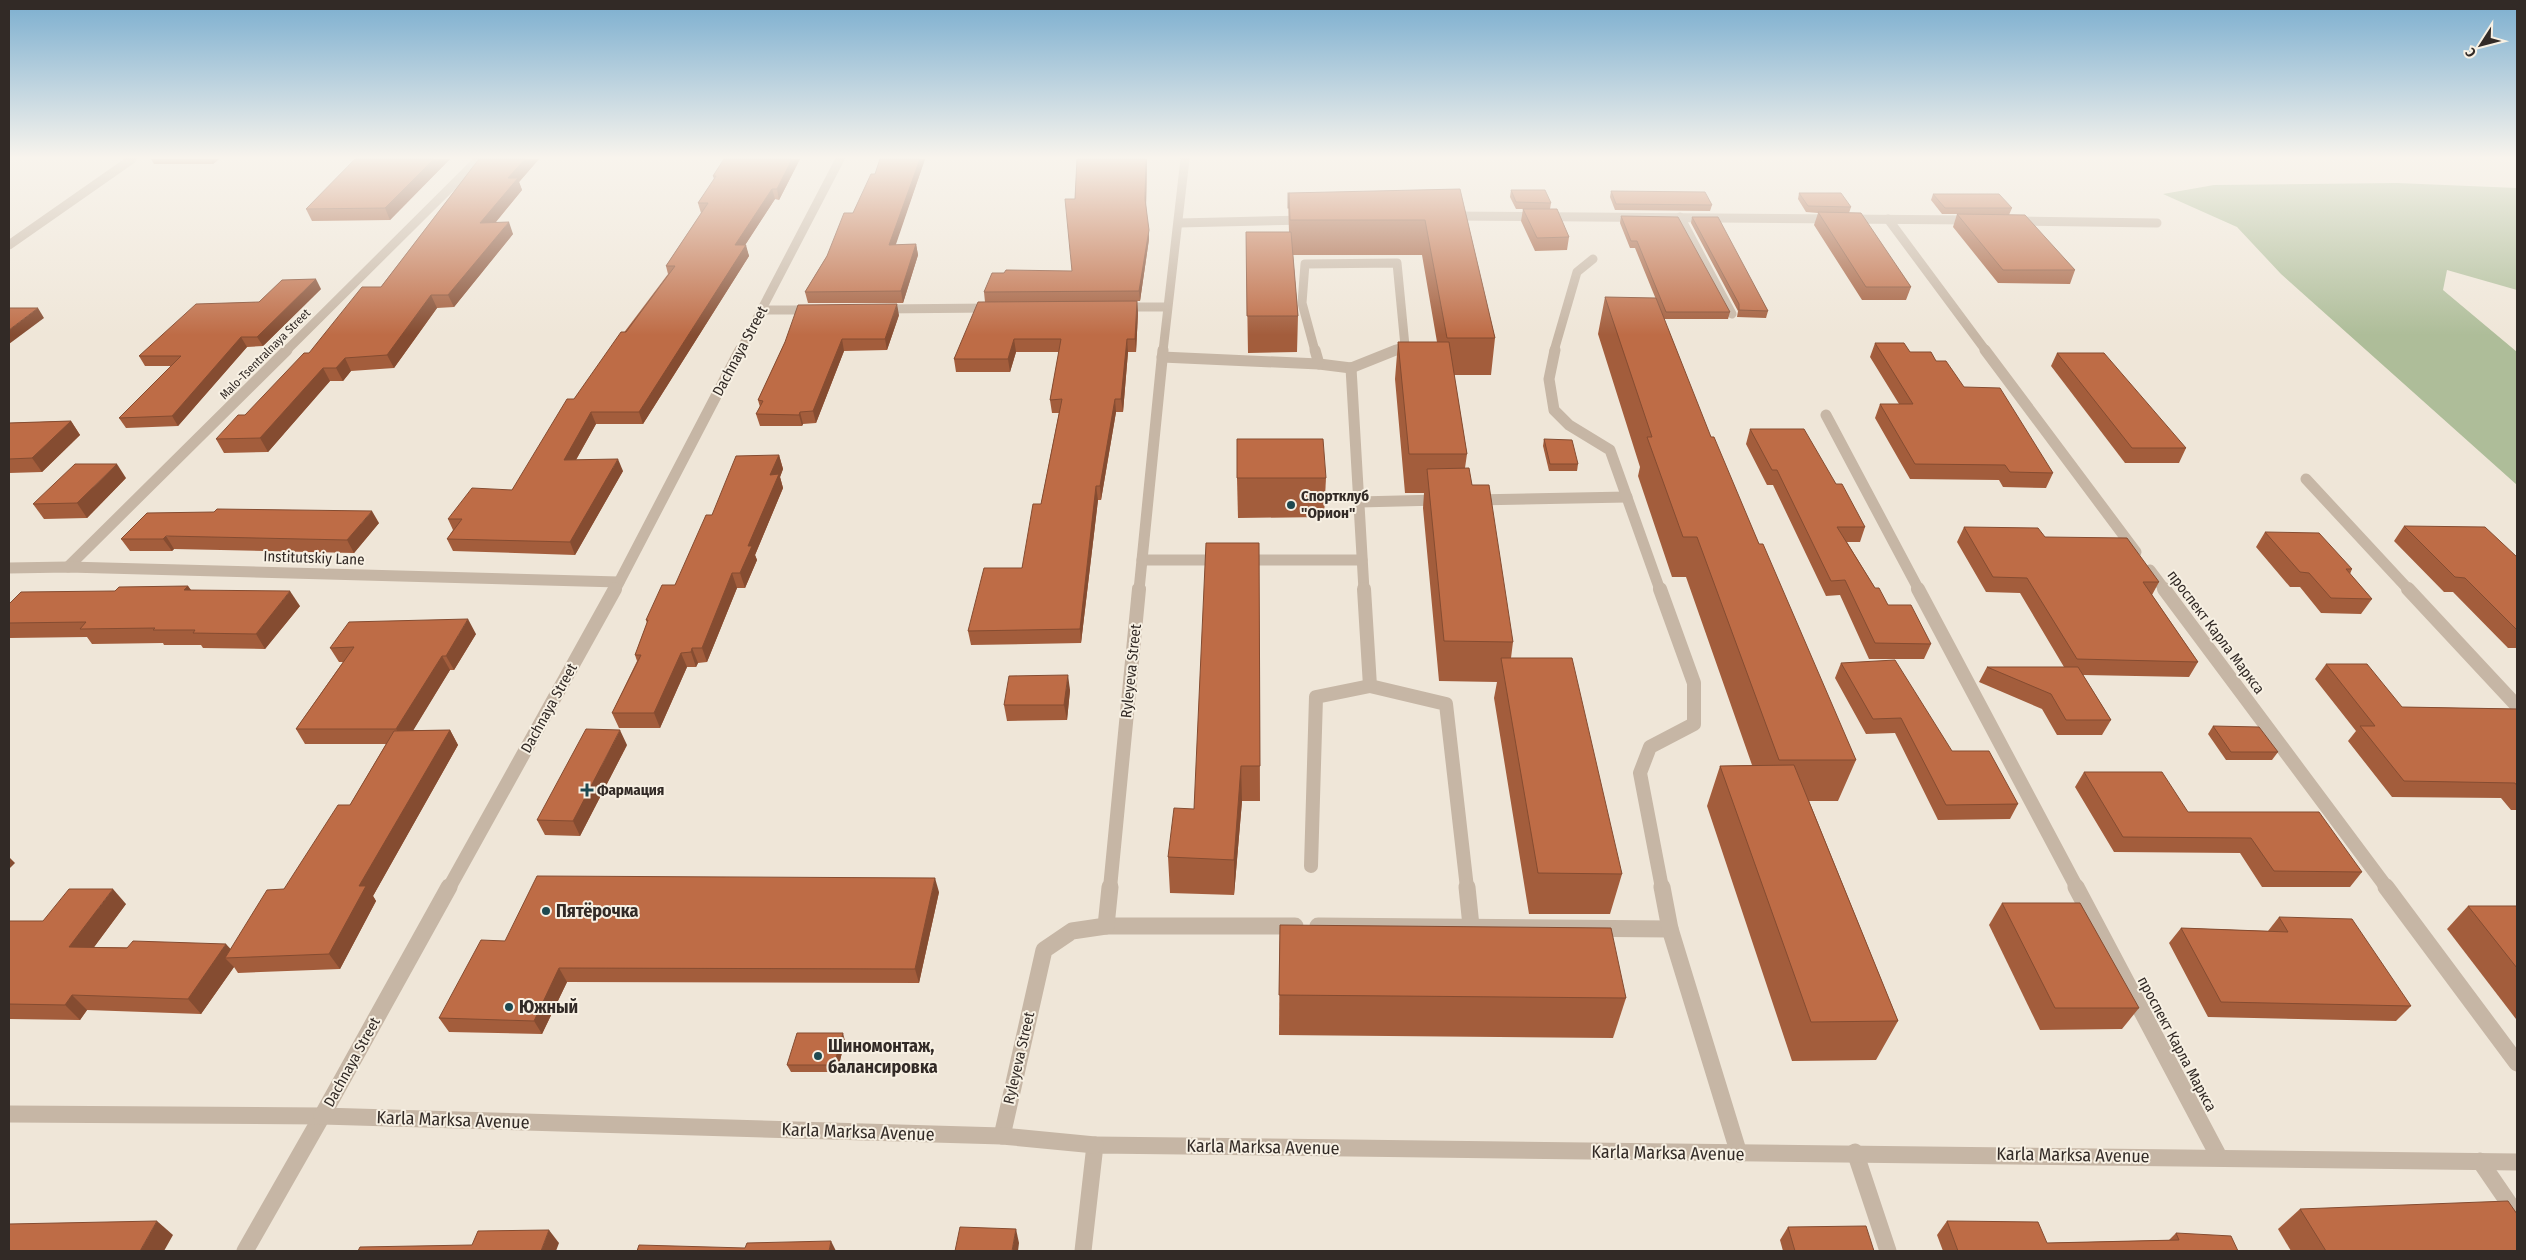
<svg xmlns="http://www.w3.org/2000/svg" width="2526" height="1260" font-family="'Fira Sans Condensed',sans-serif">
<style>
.green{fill:#aebd99}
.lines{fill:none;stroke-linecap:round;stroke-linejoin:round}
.service-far3{stroke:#c6b6a5;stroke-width:9}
.service-far2{stroke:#c6b6a5;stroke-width:11}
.service-far1{stroke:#c6b6a5;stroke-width:14}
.service{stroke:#c6b6a5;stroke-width:17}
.minor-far3{stroke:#c6b6a5;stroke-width:9}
.minor-far2{stroke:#c6b6a5;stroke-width:11}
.minor-far1{stroke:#c6b6a5;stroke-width:14}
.minor{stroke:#c6b6a5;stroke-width:17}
.tertiary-far3{stroke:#c6b6a5;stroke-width:9}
.tertiary-far2{stroke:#c6b6a5;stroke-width:11}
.tertiary-far1{stroke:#c6b6a5;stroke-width:14}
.tertiary{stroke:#c6b6a5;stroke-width:17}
.wall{fill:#a35d3c}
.shaded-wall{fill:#854c31}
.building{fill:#be6c46;stroke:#854c31}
.poi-dot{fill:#1e4950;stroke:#f7f0e3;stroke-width:2}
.labels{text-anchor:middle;stroke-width:4;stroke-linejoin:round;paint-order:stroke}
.far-street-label{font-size:12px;fill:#322a26;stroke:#f7f0e3}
.street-label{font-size:15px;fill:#322a26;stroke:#f7f0e3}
.poi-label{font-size:15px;font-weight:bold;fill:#322a26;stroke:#f7f0e3;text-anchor:start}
.near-poi-label{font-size:18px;font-weight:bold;fill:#322a26;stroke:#f7f0e3;text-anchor:start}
.near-street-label{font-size:18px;fill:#322a26;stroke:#f7f0e3}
</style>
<rect width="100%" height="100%" fill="#efe6d8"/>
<!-- green -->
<path class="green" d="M2397 183 2517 188V290L2447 270 2443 290 2517 352V485L2281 274 2237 227 2163 194 2214 185Z"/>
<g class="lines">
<!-- service-far3 -->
<g class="service-far3">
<path d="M1451 216 1971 220"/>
<path d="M1680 217 1732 314"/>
<path d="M2016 221 2157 223"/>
<path d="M1179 223 1306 220"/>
<path d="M1315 351 1302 303 1305 264 1397 263 1405 346 1393 351"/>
</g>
<!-- service-far2 -->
<g class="service-far2">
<path d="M1315 350 1319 364 1351 368"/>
<path d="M1162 357 1319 364"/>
<path d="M1351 368 1364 590"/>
<path d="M1351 368 1396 350"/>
<path d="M1474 500 1627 497"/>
<path d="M1359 502 1439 500"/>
<path d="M1142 560H1222"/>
<path d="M1242 560H1362"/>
</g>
<!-- service-far1 -->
<g class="service-far1">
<path d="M1364 589 1370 686 1446 704 1467 888"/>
<path d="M1311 866 1316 697 1370 686"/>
</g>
<!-- service -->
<g class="service">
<path d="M1467 887 1471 926"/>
<path d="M1106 926H1295"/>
<path d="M1318 926 1670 929"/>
</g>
<!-- minor-far3 -->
<g class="minor-far3">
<path d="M1888 219 1986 351"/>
<path d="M9 245 132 159"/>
<path d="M1121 307H1167"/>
<path d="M881 309 991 308"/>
<path d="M761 310H811"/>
<path d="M286 351 479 159"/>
<path d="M1163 351 1185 159"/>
<path d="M1554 351 1577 272 1593 259"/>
</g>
<!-- minor-far2 -->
<g class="minor-far2">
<path d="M1555 350 1549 379 1554 410 1569 425 1610 450 1660 590"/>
<path d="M1985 350 2136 552"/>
<path d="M1826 415 1919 590"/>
<path d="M2306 479 2409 590"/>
<path d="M68 567 287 350"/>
<path d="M9 568 68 567 619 582"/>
<path d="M2150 570 2165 590"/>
<path d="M1139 590 1163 350"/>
</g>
<!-- minor-far1 -->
<g class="minor-far1">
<path d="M1660 589 1694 683V724L1650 747 1640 773 1662 888"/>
<path d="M1918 589 2077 888"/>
<path d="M2164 589 2387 888"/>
<path d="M2408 589 2517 706"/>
<path d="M1110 888 1139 589"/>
</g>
<!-- minor -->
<g class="minor">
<path d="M1662 887 1670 929 1739 1154"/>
<path d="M2076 887 2219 1157"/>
<path d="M2386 887 2517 1063"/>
<path d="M1002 1136 1044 950 1072 931 1106 926 1110 887"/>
<path d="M1855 1152 1888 1251"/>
<path d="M2480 1161 2517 1215"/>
<path d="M245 1251 322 1116"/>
<path d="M1083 1251 1095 1145 2517 1162"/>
</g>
<!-- tertiary-far3 -->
<path class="tertiary-far3" d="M740 351 840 159"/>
<!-- tertiary-far2 -->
<path class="tertiary-far2" d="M615 590 740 350"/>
<!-- tertiary-far1 -->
<path class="tertiary-far1" d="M449 888 615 589"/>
<!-- tertiary -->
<g class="tertiary">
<path d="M9 1114 322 1116 1002 1136 1095 1145"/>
<path d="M322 1116 449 887"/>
</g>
</g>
<!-- wall -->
<g class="wall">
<path d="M151 159H219L213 164H154Z"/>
<path d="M450 159 390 220 312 221 306 209Z"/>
<path d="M479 159H539L519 182 522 190 496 222 513 234 454 307 437 308 394 368 351 371 343 381H330L268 452 224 453 216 439 245 415 381 287Z"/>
<path d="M724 159H800L779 200 775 199 745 245 749 256 643 424H596L576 460 623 471 575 555 453 551 447 539 453 530 448 519 512 490 574 399 668 274 666 266 701 213 698 203 714 179 713 176Z"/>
<path d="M880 159H925L895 245 916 244 918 255 903 303H808L805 292 853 213 875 174Z"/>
<path d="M1077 159H1147L1146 205 1149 239 1140 301H1137L1138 313 1136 352H1128L1123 412H1116L1101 500H1098L1081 643 971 645 968 631 1022 568 1041 504 1059 413H1052L1050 400 1059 352H1016L1010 372H956L954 359 985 302 984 292 1004 273 1072 271 1075 199Z"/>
<path d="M1460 189 1495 338 1491 375H1454L1467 454 1465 468 1472 485 1513 642 1511 658 1622 874 1610 914H1529L1494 698 1497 682 1439 681 1423 508 1424 493H1405L1395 379 1398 342H1437L1422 255H1293L1298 316 1297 352 1248 353 1246 232H1289L1288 200Z"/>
<path d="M1511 190 1551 203 1550 209 1569 237 1567 250 1535 251 1521 221 1523 209H1516L1510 197Z"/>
<path d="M1611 191 1712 205 1710 211 1615 210 1610 197Z"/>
<path d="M1799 193 1851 207 1849 213 1911 287 1906 300H1862L1814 225 1818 213 1806 212 1798 199Z"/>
<path d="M1933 194 2012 208 2009 215 2075 270 2070 284 1998 283 1953 227 1957 214H1942L1931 200Z"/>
<path d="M1621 216 1730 312 1728 319H1664L1635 248H1630L1620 223Z"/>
<path d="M1692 217 1768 311 1766 318 1737 317 1738 311 1691 223Z"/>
<path d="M321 289 263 346 247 347 178 426 126 428 119 418 171 366H145L139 356 259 302Z"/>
<path d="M1605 297 1711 437 1856 760 1838 801H1809L1898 1021 1876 1060 1792 1061 1707 806 1720 766 1752 765 1686 577H1672L1638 476 1640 467 1598 334Z"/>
<path d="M899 315 887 350 844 351 816 423 803 424 802 426H760L756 414 760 407 758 400 785 342Z"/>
<path d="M1875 343 1910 352 1936 361 2053 473 2046 488 2003 487 1999 480 1910 479 1875 418 1880 404H1899L1870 357Z"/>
<path d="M2057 353 2186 448 2179 463H2125L2051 366Z"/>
<path d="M71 421 80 435 42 472 9 473V423Z"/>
<path d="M1750 429 1836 484 1865 527 1860 542H1847L1875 588 1888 605 1931 644 1924 659H1869L1840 595 1826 596 1773 485H1767L1746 444Z"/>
<path d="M1544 439 1578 464 1577 471H1549L1543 446Z"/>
<path d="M779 455 783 469 780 477 783 488 755 555 757 560 745 588H737L707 662 698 663 696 667H687L660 728H619L612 713 637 661 635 655 647 623 646 620 675 585 712 515Z"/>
<path d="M126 478 87 518 44 519 33 504Z"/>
<path d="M1237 478H1326L1324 517 1238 518Z"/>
<path d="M379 523 354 553 174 549 172 551H130L121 539Z"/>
<path d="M2404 526 2517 557V648H2508L2453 592H2444L2394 541Z"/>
<path d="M1964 527 2045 537 2159 582 2152 595 2198 662 2189 677 2083 675 2111 720 2102 735H2057L2042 709 1979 682 1987 667H2064L2020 593 1986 592 1957 542Z"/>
<path d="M2265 532 2352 569 2350 574 2372 599 2361 614 2321 613 2300 587H2290L2256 547Z"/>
<path d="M1259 543 1260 801H1242L1234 895 1170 893 1168 857 1194 809Z"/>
<path d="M188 586 191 590 300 606 265 649 203 648 201 645H164L163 643 92 644 87 637 9 638V604L115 591Z"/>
<path d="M476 634 454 670H450L413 730H450L458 745 373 896 376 901 340 969 238 973 234 967 201 1014 87 1010 80 1020 9 1019V921H43L126 904 94 947 231 949 284 889 350 805 386 744H305L296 729 343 662H339L330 648Z"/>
<path d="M1841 663 2018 804 2010 819 1938 820 1895 733 1866 734 1835 678Z"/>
<path d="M2326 664 2402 707 2517 709V810H2511L2501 798 2392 797 2348 741 2356 731 2315 679Z"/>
<path d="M1070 690 1067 720 1007 721 1004 705Z"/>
<path d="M2213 726 2278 752 2272 760H2226L2208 734Z"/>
<path d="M627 745 580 836 545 835 537 820Z"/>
<path d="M2084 772 2188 812 2362 872 2350 887H2262L2240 853 2114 852 2075 787Z"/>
<path d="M939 892 919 983 567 982 542 1034 449 1032 439 1018 505 941Z"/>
<path d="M2002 903 2139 1008 2122 1029 2040 1030 1989 925Z"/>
<path d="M2468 906H2517V1019H2516L2447 929Z"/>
<path d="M2279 917 2411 1006 2396 1021 2208 1017 2169 943 2181 928 2268 931Z"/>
<path d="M1280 925 1626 998 1613 1038 1279 1035Z"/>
<path d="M845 1041 837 1072H791L787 1065Z"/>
<path d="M2300 1209 2517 1251H2291L2278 1229Z"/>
<path d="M1947 1221 2047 1243 2169 1240 2176 1233 2238 1251H1943L1937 1235Z"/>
<path d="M1788 1227 1874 1251H1783L1780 1240Z"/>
</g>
<!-- shaded-wall -->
<g class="shaded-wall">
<path d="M210 159H219L213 164Z"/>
<path d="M434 159H450L390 220 385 208Z"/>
<path d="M525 159H539L519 182 522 190 485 235 480 223 508 178Z"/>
<path d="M792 159H800L779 200 777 189Z"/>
<path d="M920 159H925L892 256 889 245Z"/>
<path d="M1146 159H1147L1146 209 1145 199Z"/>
<path d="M772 189 775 199 738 256 735 245Z"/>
<path d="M509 222 513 234 454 307 448 295Z"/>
<path d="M1149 230V239L1140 301 1139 291Z"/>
<path d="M916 244 918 255 903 303 901 291Z"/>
<path d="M746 245 749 256 643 424 639 412Z"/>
<path d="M316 279 321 289 263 346 257 337Z"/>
<path d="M431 295 437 308 394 368 387 355Z"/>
<path d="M1137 301 1138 313 1136 352 1135 339Z"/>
<path d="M897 304 899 315 887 350 885 339Z"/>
<path d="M38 308 44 318 9 344V330Z"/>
<path d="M241 337 247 347 178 426 172 416Z"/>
<path d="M842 339 844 351 816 423 813 411Z"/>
<path d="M1014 339 1016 352 1010 372 1008 359Z"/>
<path d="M1127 339 1128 352 1123 412 1121 399Z"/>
<path d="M345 358 351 371 343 381 336 368Z"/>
<path d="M323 368 330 381 268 452 260 438Z"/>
<path d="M1115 399 1116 412 1101 500 1100 486Z"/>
<path d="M591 412 596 424 569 472 564 460Z"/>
<path d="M800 412 803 424 802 426 799 415Z"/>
<path d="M71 421 80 435 42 472 32 458Z"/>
<path d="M779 455 783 469 780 477 783 488 755 555 757 560 745 588 740 573 748 546 770 475Z"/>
<path d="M618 459 623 471 575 555 570 542Z"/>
<path d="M117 464 126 478 87 518 77 503Z"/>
<path d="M1096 486 1098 500 1081 643 1080 629Z"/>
<path d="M372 511 379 523 354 553 347 540Z"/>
<path d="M166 536 174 549 172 551 163 539Z"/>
<path d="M732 573 737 588 707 662 702 648Z"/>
<path d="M188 586 198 601 184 590Z"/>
<path d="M290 591 300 606 265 649 256 634Z"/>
<path d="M468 619 476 634 454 670 446 656Z"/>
<path d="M692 648 698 663 696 667 691 652Z"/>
<path d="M681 653 687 667 660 728 654 713Z"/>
<path d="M442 656 450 670 405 744 396 729Z"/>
<path d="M1068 675 1070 690 1067 720 1064 705Z"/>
<path d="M450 730 458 745 373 896 376 901 340 969 329 954 359 886Z"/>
<path d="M620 730 627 745 580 836 573 821Z"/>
<path d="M1241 766 1242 801 1234 895V860Z"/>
<path d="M9 857 15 863 9 869Z"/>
<path d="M935 878 939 892 919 983 915 969Z"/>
<path d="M113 889 126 904 83 962 69 947Z"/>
<path d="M226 944 238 957 225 958 234 967 201 1014 188 999Z"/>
<path d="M559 968 567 982 542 1034 534 1021Z"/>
<path d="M72 995 87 1010 80 1020 65 1005Z"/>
<path d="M843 1033 845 1041 837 1072 834 1065Z"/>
<path d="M157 1221 173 1235 164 1251H140Z"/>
<path d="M1016 1229 1019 1243 1018 1251H1012Z"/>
<path d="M549 1230 559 1243 556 1251H541Z"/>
<path d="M831 1241 836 1251H829Z"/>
</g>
<!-- building -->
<g class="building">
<path d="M355 159H434L385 208 306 209Z"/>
<path d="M479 159H525L508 178H518L480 223 509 222 448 295H431L387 355 345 358 336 368H323L260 438 216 439 238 415H245L304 353H309L362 287H381Z"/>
<path d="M724 159H792L777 189H772L735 245H746L639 412H591L564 460 618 459 570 542 447 539 462 519H448L472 488 512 490 567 399H574L621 332H626L675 266H666L708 203H698L716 176H713Z"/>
<path d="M880 159H920L889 245 916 244 901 291 805 292 827 256 844 213H853L871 174H875Z"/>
<path d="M1077 159H1146L1145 199 1149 230 1139 291 984 292 992 273H1004L1006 270 1072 271 1065 199H1075Z"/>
<path d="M1460 189 1495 338H1447L1425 220H1290L1289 193Z"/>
<path d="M1511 190H1545L1551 203 1516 202Z"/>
<path d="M1611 191 1705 192 1712 205 1616 204Z"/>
<rect x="1288" y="193" width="1" height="15"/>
<path d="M1799 193H1841L1851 207 1808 206Z"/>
<path d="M1933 194H1999L2012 208H1945Z"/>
<path d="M1523 209H1557L1569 237 1537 238Z"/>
<path d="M1818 212 1861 213 1911 287H1866Z"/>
<path d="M1957 214 2025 215 2075 270H2003Z"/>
<path d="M1621 216 1678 217 1730 312H1666L1637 241H1631Z"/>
<path d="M1692 217H1718L1768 311 1739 310V304Z"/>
<path d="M1246 232H1291L1298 316H1247Z"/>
<path d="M316 279 257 337H241L172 416 119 418 181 356H139L196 304 259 302 282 280Z"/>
<path d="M1605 297 1656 298 1711 437H1714L1759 544H1763L1856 760H1779L1697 537H1683L1647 437H1652Z"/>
<path d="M1137 301 1135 339H1127L1121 399H1115L1100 486H1096L1080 629 968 631 984 568H1022L1033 504H1041L1062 399 1050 400 1061 339H1014L1008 359H954L978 302Z"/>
<path d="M897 304 885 339H842L813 411 800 412 799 415 756 414 763 401 758 400 785 342 798 305Z"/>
<path d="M9 308H38L9 330Z"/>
<path d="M1398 342H1449L1467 454H1409Z"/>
<path d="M1875 343H1904L1910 352H1931L1936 361H1946L1964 387 2000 388 2053 473 2010 472 2005 465 1915 464 1880 404H1913Z"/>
<path d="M2057 353H2104L2186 448H2132Z"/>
<path d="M71 421 32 458 9 459V423Z"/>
<path d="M1750 429H1804L1836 484H1842L1865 527H1837L1875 588H1879L1888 605H1911L1931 644 1875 643 1845 580 1831 581 1777 470H1772Z"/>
<path d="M1237 439H1323L1326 478H1237Z"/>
<path d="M1544 439 1572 440 1578 464H1550Z"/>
<path d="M779 455 770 475 779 474 748 546H752L740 573H732L702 648H692L691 652 681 653 654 713H612L641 655H635L648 620H646L662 585H675L706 515H712L736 456Z"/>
<path d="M75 464H117L77 503 33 504Z"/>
<path d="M1469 468 1472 485H1489L1513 642 1444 641 1427 469Z"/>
<path d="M217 509 372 511 347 540 166 536 163 539H121L147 513 214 512Z"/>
<path d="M2404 526 2485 527 2517 557V630L2465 578 2455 577Z"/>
<path d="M1964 527 2038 528 2045 537 2127 538 2159 582H2143L2198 662 2077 659 2027 578 1993 577Z"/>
<path d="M2265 532 2319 533 2352 569H2346L2372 599 2331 598 2309 573 2300 572Z"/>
<path d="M1206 543H1259L1260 766H1241L1234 860 1168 857 1174 808 1194 809Z"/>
<path d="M188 586 184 590 290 591 256 634 193 633 195 630H153L155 628 80 629 86 622 9 623V604L21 592 115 591 119 587Z"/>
<path d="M468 619 446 656H442L396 729H296L354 647 330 648 349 622Z"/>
<path d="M1501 658H1572L1622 874 1538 873Z"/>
<path d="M1895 660 1952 751H1989L2018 804 1946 805 1901 718 1873 719 1841 663Z"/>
<path d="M2326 664H2367L2402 707 2517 709V786L2515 783 2404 781 2360 726H2375Z"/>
<path d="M1987 667H2078L2111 720H2066L2051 694Z"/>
<path d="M1068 675 1064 705H1004L1009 676Z"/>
<path d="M2213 726 2259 727 2278 752H2231Z"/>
<path d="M586 729 620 730 573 821 537 820Z"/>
<path d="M450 730 359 886H366L329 954 225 958 267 890 284 889 338 805H350L394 731Z"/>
<path d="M1794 765 1898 1021 1811 1022 1720 766Z"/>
<path d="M2084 772H2162L2188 812H2319L2362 872 2274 871 2251 838 2123 837Z"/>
<path d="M537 876 935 878 915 969 559 968 534 1021 439 1018 481 940 505 941Z"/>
<path d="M69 889H113L69 947 127 948 133 941 226 944 188 999 72 995 65 1005 9 1004V921H43Z"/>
<path d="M2002 903H2080L2139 1008H2055Z"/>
<path d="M2468 906H2517V968Z"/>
<path d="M2279 917 2352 919 2411 1006 2221 1002 2181 928 2288 932Z"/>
<path d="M1280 925 1611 928 1626 998 1279 995Z"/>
<path d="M797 1033H843L834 1065H787Z"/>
<path d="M2508 1201 2517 1214V1251H2326L2300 1209Z"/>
<path d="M157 1221 140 1251H9V1224Z"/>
<path d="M1947 1221 2038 1222 2047 1243 2179 1240 2176 1233 2231 1236 2238 1251H1958Z"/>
<path d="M1866 1226 1874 1251H1795L1788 1227Z"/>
<path d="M960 1227 1016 1229 1012 1251H955Z"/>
<path d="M549 1230 541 1251H358L360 1247 472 1245 478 1231Z"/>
<path d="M831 1241 829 1251H637L639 1245 745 1248 747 1243Z"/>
</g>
<!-- sky -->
<linearGradient id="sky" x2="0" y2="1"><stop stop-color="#7baecf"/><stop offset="0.47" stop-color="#f8f4ed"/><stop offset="1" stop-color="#f8f4ed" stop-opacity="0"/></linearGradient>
<rect width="2526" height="335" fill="url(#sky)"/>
<!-- markers -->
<g class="poi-dot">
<circle cx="1291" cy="505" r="5"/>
<path d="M584.5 782.5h5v5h5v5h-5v5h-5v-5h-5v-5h5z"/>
<circle cx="546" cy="911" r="5"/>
<circle cx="509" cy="1007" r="5"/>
<circle cx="818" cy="1056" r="5"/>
</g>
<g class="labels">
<!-- far-street labels -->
<g class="far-street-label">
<text transform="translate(265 354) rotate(-45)" y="4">Malo-Tsentralnaya Street</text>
</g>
<!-- street labels -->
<g class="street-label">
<text transform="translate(740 351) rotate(-62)" y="5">Dachnaya Street</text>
<text transform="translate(314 558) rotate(2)" y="5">Institutskiy Lane</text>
<text transform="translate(2216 632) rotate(53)" y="5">проспект Карла Маркса</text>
<text transform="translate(1131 671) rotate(-84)" y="5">Ryleyeva Street</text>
<text transform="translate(549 708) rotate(-61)" y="5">Dachnaya Street</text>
<text transform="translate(2177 1044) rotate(62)" y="5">проспект Карла Маркса</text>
<text transform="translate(1019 1058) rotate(-77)" y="5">Ryleyeva Street</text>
<text transform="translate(352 1062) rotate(-61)" y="5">Dachnaya Street</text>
</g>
<!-- poi labels -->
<g class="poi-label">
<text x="1301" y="501">Спортклуб<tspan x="1301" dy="17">"Орион"</tspan></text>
<text x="597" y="795">Фармация</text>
</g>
<!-- near-poi labels -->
<g class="near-poi-label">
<text x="556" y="917">Пятёрочка</text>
<text x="519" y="1013">Южный</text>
<text x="828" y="1052">Шиномонтаж,<tspan x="828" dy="21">балансировка</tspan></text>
</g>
<!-- near-street labels -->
<g class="near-street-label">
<text transform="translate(453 1120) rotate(2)" y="6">Karla Marksa Avenue</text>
<text transform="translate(858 1132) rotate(2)" y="6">Karla Marksa Avenue</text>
<text transform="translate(1263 1147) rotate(1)" y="6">Karla Marksa Avenue</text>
<text transform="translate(1668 1153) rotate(1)" y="6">Karla Marksa Avenue</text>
<text transform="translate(2073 1155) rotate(1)" y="6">Karla Marksa Avenue</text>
</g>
</g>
<!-- border -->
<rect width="2526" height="1260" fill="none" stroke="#322a26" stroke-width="20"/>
<!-- north arrow -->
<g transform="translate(2481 45) rotate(234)" stroke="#f7f0e3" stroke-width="4" paint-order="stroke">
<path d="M0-4L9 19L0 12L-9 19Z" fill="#322a26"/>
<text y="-8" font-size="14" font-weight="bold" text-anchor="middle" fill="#322a26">С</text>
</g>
</svg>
